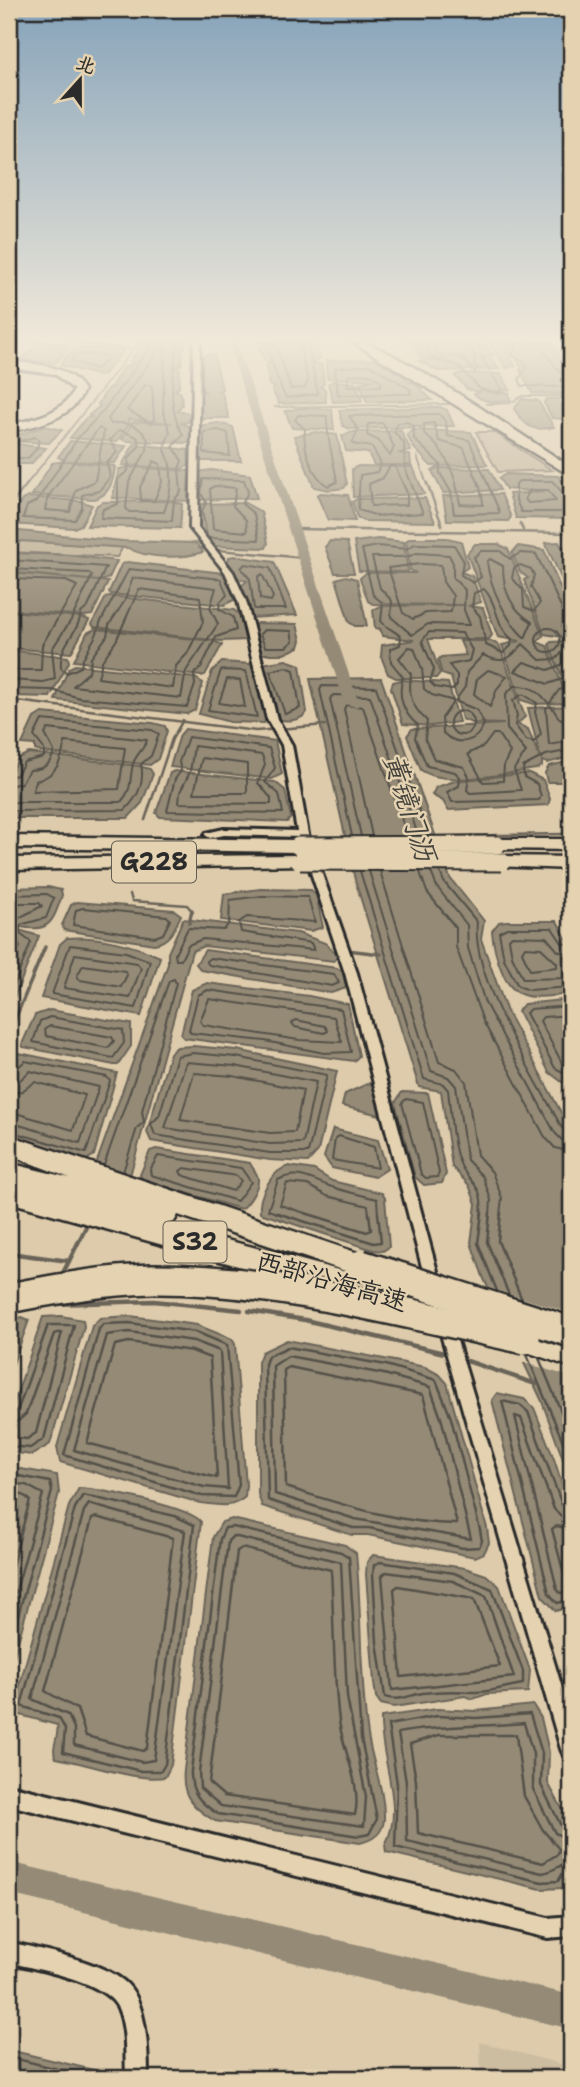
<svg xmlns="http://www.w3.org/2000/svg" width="580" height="2087" font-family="'Shantell Sans','LXGW WenKai TC',sans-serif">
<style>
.built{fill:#cdbda0}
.green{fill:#bcae93;stroke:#746c5f;stroke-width:2}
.water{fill:#948a76;stroke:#6a6458;stroke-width:2}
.pier{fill:#ddcbab}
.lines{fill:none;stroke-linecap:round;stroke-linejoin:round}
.shore-far1{stroke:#555149;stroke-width:2}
.shore{stroke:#555149;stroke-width:2.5}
.stream-far3{stroke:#6a6458;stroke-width:2}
.stream-far2{stroke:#6a6458;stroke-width:2.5}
.stream-far1{stroke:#6a6458;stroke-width:3.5}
.stream{stroke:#6a6458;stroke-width:4.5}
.river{fill:#948a76;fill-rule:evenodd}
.minor-casing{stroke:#2b2b2b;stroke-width:6}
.trunk-casing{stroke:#2b2b2b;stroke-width:5}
.motorway-casing{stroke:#2b2b2b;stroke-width:5}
.minor{fill:#e4d2b0;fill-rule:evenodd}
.trunk{fill:#e4d2b0;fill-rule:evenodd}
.motorway{fill:#e4d2b0;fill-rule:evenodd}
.trunk-bridge-casing{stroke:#2b2b2b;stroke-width:21;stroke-linecap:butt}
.motorway-bridge-casing{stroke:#2b2b2b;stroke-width:34;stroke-linecap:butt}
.trunk-bridge{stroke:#e4d2b0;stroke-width:17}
.motorway-bridge{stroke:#e4d2b0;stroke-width:29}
.labels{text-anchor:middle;stroke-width:5;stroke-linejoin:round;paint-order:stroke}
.shield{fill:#e4d2b0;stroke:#625d53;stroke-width:2}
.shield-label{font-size:24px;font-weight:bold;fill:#2b2b2b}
.street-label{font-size:26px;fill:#2b2b2b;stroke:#e4d2b0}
.water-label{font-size:28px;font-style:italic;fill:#45433e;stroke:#e4d2b0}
</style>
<rect width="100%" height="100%" fill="#ddcbab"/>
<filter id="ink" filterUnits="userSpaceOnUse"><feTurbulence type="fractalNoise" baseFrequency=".0143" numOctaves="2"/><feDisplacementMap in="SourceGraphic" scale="14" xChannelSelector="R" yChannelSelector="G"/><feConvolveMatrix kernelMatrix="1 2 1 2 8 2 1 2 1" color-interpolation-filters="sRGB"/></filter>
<g filter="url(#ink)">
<!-- built -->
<path class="built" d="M480 2042 571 2067V2078H481Z"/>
<!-- green -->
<g class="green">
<path d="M476 432H494L552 470 498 472Z"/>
<path d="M21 541 123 547 117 557 10 552 15 543Z"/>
</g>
<!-- water -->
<g class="water">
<path d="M149 336H190H181L185 341 184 349 179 350 183 353 181 365 174 367 180 369 179 388 175 390 181 393 182 405 177 411 191 414 188 422 180 423 191 427 190 443 125 441 122 439 133 422 172 423 128 419 130 422 117 442 70 438 86 418 91 417 89 415 100 406 98 404 108 388 113 387 112 385 125 366 134 364 130 361Z"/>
<path d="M256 336 312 337 314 341 311 343 315 345 320 358 312 362 322 365 324 384 320 387 325 389 326 402 279 404 272 390 275 387 269 385 266 366 270 363 265 361 258 346 274 343H258Z"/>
<path d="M410 336H479L493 355 479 358 492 359 499 369 438 371 419 361 452 358H421L416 348 418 346 412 344Z"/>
<path d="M491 336H548L549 338 502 341 515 366 506 368 487 340H495Z"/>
<path d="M37 344 66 346 70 347 55 363 21 360Z"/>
<path d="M513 344H550L563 364 559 368C572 370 571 383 571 394L532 393 520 370 522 368 508 346Z"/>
<path d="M78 347 119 349 124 350 104 374 99 376 60 365 72 350Z"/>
<path d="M206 355H214L222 389 218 391 222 393 229 418H198V394L205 391 201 389 203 357Z"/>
<path d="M374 359 407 378 406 381 415 383 432 400 367 402 359 383 374 380 327 378 326 361Z"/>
<path d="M460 373 501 374 510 390 485 392 509 393 510 400C498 403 483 403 474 394L480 392 467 389 455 376Z"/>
<path d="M333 381 356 383 362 401 333 402 328 384Z"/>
<path d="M571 398V420L552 418 544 403 546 399Z"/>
<path d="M522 399 538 401 554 427C532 432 526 427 514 409Z"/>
<path d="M440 407 447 410 454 426 350 429 343 426 339 410Z"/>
<path d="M303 408 332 409 334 430 292 428 285 411Z"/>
<path d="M218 423 233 427 241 461H198L197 426Z"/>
<path d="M45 426 62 430 49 443 9 441V438Z"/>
<path d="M413 430 471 432 487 465 431 466 413 447 407 435Z"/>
<path d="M401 431 411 451 398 453 410 455 411 465H374L368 453 346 451 342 436 353 432Z"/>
<path d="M315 432 337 435 347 484 344 488 329 490 314 487 294 436Z"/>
<path d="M70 441 126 446 115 463 67 461 115 466C114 480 109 497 93 499L32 495 52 463 66 461 58 457Z"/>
<path d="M9 443 46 448 31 464H9Z"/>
<path d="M134 444 188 450 189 465 182 469 122 465Z"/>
<path d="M358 466 413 467 424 494 353 497 352 469Z"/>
<path d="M129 467 189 471 188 501 112 498 119 469Z"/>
<path d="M437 468 489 469 500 490 443 493 432 471Z"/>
<path d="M211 470 250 475 257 498 198 500 197 472Z"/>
<path d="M506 474 558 476 569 489 564 493H571V519L516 518 509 494 544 492 506 489 499 478Z"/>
<path d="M321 493 348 495 355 521 328 520 317 495Z"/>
<path d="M501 494 511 517 508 521 447 520 443 496Z"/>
<path d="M28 497 80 501 92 505 81 525 74 528 9 524 22 500Z"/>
<path d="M425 498 435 522 364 521 357 517 352 502 357 499Z"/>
<path d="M171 501 182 504 180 528 87 526 97 505 103 502Z"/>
<path d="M245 503 261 512 268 543 266 548 212 546 197 530 196 504Z"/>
<path d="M9 530 123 541 196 543 203 552C182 559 147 559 128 548L22 541 9 545Z"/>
<path d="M410 538H447L461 541 468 567 461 572 472 576 481 602 468 606 483 608 492 635 489 639H428L440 673 436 678H396L388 674 381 656 382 645 414 640 383 636 380 629 375 628 373 610 381 606 463 605 373 604 368 601 360 578 366 573H416L410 570 406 541Z"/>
<path d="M378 539 404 542 408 572 359 571 354 542Z"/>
<path d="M330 541 347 542 354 573H335L325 547Z"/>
<path d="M559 542 561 546 571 548V599L545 543Z"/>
<path d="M475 544H498L508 549 543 636 537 642 547 646 569 703 534 704 521 700 502 645 520 641 498 637 467 554Z"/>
<path d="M518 546 544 550 571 613V638L544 634 524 580 528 578 520 572 512 553Z"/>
<path d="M9 553 67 555 117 561 109 578 101 581 108 582 92 615 85 616 9 610V573L99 581 9 572Z"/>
<path d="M234 556 274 562 297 615 251 618 241 586 247 581 239 579 228 562 229 557Z"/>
<path d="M127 562 224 573 230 580 236 599 224 605 111 594 109 592 121 565Z"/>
<path d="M346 576 357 579 367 626H355L349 622 336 579Z"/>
<path d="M110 596 234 610 240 615 246 640 221 641 94 627 92 624 106 597Z"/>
<path d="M9 611 81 617 89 620 71 653 9 648Z"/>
<path d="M257 623 297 624 301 640 299 647 284 654H259L252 628Z"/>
<path d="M95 629 214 641 222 645 205 675 201 676 74 661 87 633Z"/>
<path d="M460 641H491L499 645 525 717 517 724 528 729 541 760 528 708 571 706V757L547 763 542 761V766L536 769C506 773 447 788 421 770L407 736 412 729 504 724 472 723 462 719 451 677 442 674 438 660 441 657 466 655Z"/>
<path d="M571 641V699L549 645 551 642Z"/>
<path d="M9 650 68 657 69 662 50 697 9 696Z"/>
<path d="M286 660 300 665 307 712C302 721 286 722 276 719L261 664Z"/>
<path d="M222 662 251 664 267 717 264 723 230 722 199 714 212 671Z"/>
<path d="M75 665 195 678 203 683 195 710 187 714 55 700 69 668Z"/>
<path d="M381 678 450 878 484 921 481 939 507 1012 571 1131V1481L541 1399 484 1279 471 1243 476 1204 469 1185 452 1167 441 1091 419 1087 355 880 310 679Z"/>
<path d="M401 680 448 683 459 722 431 726 403 724 391 688 393 682Z"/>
<path d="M42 713 153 723 165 726 167 731 158 759 150 765 41 752 35 750V745L22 744 34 718Z"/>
<path d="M185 729 275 741 282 774 272 779 170 767 180 735Z"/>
<path d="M29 753 139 766 150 769 153 774 142 803 128 818H9V776L18 758Z"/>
<path d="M571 761V793L564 782H547L545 773 549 766Z"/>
<path d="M174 771 275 782 285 790 291 818 287 822 160 817 156 813 170 773Z"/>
<path d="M529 773 543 780 550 799 548 805 448 810 443 801 432 795 436 787 455 781Z"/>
<path d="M48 887 61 890 62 895C51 930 46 932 9 925V888Z"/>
<path d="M260 889 311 890 316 895 323 927 311 931 221 920 224 894Z"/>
<path d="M77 902 174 910 181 915C175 928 170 942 154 944L64 930 62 925 71 905Z"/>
<path d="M183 919 298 933 325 943 339 956 334 961 204 946 192 951 128 1183 94 1170 168 964V953Z"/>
<path d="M507 921H557L566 938H571V994C542 996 517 1006 503 974 497 960 493 946 492 931L499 922Z"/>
<path d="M9 927 39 936 9 1011Z"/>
<path d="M67 938C97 935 134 945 160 957L141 1016 41 998 60 944Z"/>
<path d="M205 950 337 968 343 972 346 988 331 993 201 970 196 964Z"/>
<path d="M207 983 309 996 348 1004 359 1056 354 1061 184 1038 181 1035 192 990Z"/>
<path d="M571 999V1083H570L562 1082 549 1072 518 1011 524 1004Z"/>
<path d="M50 1010 131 1024V1046L118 1065H114L23 1047 22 1044 35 1015Z"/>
<path d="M193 1046 237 1050 337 1071 318 1151 308 1162 270 1160 151 1141 147 1132 170 1053 177 1047Z"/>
<path d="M19 1053 117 1073 94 1155 85 1161 9 1137V1075Z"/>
<path d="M369 1083 375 1086 380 1115 342 1106 345 1094Z"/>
<path d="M402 1092 428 1093 446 1174 442 1183 424 1185 415 1177 395 1103Z"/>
<path d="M333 1129 378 1140 387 1169 375 1177 332 1168 324 1157Z"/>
<path d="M156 1149 250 1163C252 1168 258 1174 258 1179 259 1188 248 1205 241 1209L143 1180 140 1175 150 1151Z"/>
<path d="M289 1166 314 1170 332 1181 382 1193 385 1198 389 1247 383 1251 373 1250 260 1213C258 1195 272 1170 289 1166Z"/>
<path d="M61 1316 83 1320 84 1327 50 1444 32 1455 9 1452V1417L43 1317Z"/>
<path d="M130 1316 197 1325 232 1339 235 1344 246 1485 245 1497C232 1509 217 1505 200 1503L60 1462 57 1447 92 1326 100 1318Z"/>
<path d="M22 1317 29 1320 9 1375V1321Z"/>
<path d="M287 1340 425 1367 440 1375 447 1383 487 1528 489 1543 484 1553 475 1557 368 1535H352L262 1506 258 1494V1362L262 1352Z"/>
<path d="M497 1393 524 1399 534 1408 554 1459 571 1512V1606L556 1611 542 1596 492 1400Z"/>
<path d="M9 1467 57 1475 59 1493 9 1675Z"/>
<path d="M79 1488C99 1489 191 1507 201 1522L171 1765 165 1777C138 1782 87 1763 56 1758 50 1747 60 1737 57 1725L17 1714 13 1709 69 1506Z"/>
<path d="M232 1519 345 1545 356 1553C362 1613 359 1674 368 1735 372 1763 385 1791 384 1819 383 1834 373 1840 360 1843L215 1821C193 1808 181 1796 184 1770L213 1537 222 1522Z"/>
<path d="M373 1555 465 1568 486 1575 499 1586 530 1670 528 1692 487 1694 473 1699 465 1696 394 1707 381 1704 376 1697 374 1683 366 1574 367 1562Z"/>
<path d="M533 1705 541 1718 549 1752 548 1783 565 1814 571 1836V1873L563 1888 541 1889 386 1852 385 1845C406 1807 379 1758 381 1717L437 1709 476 1711Z"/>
<path d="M9 2050 102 2072 101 2078H9Z"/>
</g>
<!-- pier -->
<path class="pier" d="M483 1286 571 1313V1377L519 1361Z"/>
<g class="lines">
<!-- shore-far1 -->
<g class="shore-far1">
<path d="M154 336 147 352 103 411 78 438 37 501 27 506 23 518 75 520 82 508V495L99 491 110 477 107 463 117 452 110 440 120 430 137 437 140 445 129 458 128 471 118 479V504L103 509 101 518 172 521 174 500 181 492 179 469 182 461 173 446 183 435C164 403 175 370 178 336"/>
<path d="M262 336C272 357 275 378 286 398L318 394 306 336"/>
<path d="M273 336 291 389 305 388 308 381 297 336"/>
<path d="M418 336 434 360 457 365 480 389 500 394 502 390 484 361 475 336"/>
<path d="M428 336 437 354 461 357 475 372 478 368 474 365 475 358 466 336"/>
<path d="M514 336 517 343 512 356 522 360 527 367 519 379 522 386 567 387 568 382 539 346 540 336"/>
<path d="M165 347 163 410 170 432 164 448C175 469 172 490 164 512H129L126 508 129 482 147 450 148 440C140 425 127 421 111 424L108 419 160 348Z"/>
<path d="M81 354 104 355 107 359 97 369 73 362V357Z"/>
<path d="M370 365 410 389 411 394 338 395 335 368Z"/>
<path d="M370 374 381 381V386H347L349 375Z"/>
<path d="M146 384 152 386 154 419 151 423 127 410Z"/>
<path d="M439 414 446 422 448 436 469 440 500 513 454 514 451 492 440 473V464L414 439V426L407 422 398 423 394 432 404 443 405 468 423 513 378 516 358 510 360 475 377 472 381 464 372 447 352 444 358 430 349 416Z"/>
<path d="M298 415 327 416C326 437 334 460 337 482L328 486C312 477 302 446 305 429L295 420Z"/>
<path d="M383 423 394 447 390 456 379 441 367 435 368 424Z"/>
<path d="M434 423 439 441 464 448C470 468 483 485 483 505L460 504C456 476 447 451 424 434V424Z"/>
<path d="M99 428 104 431 95 481 76 490 70 512 45 510 48 497Z"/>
<path d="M218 430 228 433 230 456 204 453V432Z"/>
<path d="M9 444 35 437 39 440 37 448 28 458H9"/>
<path d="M154 461 160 464 162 482 154 501H141L140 487Z"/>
<path d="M390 466H395L407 493V505L371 506 369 484 383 478Z"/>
<path d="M214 486 236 488 233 506 246 520 247 532 213 529 210 489Z"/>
<path d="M530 490H548L556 501 528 503 525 499Z"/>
<path d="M571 496 564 494 552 481H519L516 484V500L521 512H571"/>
<path d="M207 536 202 511 206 502 201 493 203 479 244 480 248 492 242 504 254 514 259 540 208 538"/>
<path d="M417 553 449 555 453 563V578L465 590 464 610 470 625 428 624 412 635 391 617 392 601 380 588 372 557H407Z"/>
<path d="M490 559 503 566C503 591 511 609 532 622L525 638C506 621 490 587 487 562Z"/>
<path d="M9 560 106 567 88 607 81 613C78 636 59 642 61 668L67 673 81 667C83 650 98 640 100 623L129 569 221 579 227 595 220 602 219 609 233 617 236 630 216 637 201 668 194 674 195 685 187 707 80 698 52 690 9 689"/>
<path d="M245 564 270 568 286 609H254L250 579 241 568Z"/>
<path d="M420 564 441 565 443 582 453 596 451 612 426 613 413 619 403 613 388 568Z"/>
<path d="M520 565 531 569 534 575 531 587 540 603 534 611 524 607 523 590 512 578 514 568Z"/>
<path d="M9 569 89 573 92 576 71 620 52 649 55 679 43 682 9 680"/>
<path d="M262 574 273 597 271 601 260 599 258 577Z"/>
<path d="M133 578 216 588 210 608 218 624 186 671 181 698 73 686 89 672 91 658 107 636 109 625 124 602Z"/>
<path d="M9 579 66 581 77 586 42 645 41 670H9"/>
<path d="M139 589 200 597 203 622 187 654 176 666 173 688 98 678 102 661 116 641Z"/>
<path d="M484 589C498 603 495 626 512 639L511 646 503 653 486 645 480 616 472 607 474 593Z"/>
<path d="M571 613 562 609 536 554 520 553 510 559 500 551H481L474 557 481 577 473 583 461 575 463 560 454 545 415 544 406 549 378 546 362 549 373 595 383 603 381 621C387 629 395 630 401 637L400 645 390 649 391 662 403 677C397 695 403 714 418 725L415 738 427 766 455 772 460 777 459 786 447 792 452 802 539 800 541 796 537 784 524 777 523 767 546 755 571 750"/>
<path d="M571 622 564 625C573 641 568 647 556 659L540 660 523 644C509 660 503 665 483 655L467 672 465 687 455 701 477 710 484 724C477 743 458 747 443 733L442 718 454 701 432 695 424 689 422 669 414 648 409 647 399 658 411 674C408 695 411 706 427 721L425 739 434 759 464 767 469 777 467 790 470 793 521 790 514 769 526 752 507 729 506 694 514 686C531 685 539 691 549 704L559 690 571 687"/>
<circle cx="548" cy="640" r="12"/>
<path d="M264 630 291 631 293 641 286 647H265L260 634Z"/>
<path d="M429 632 462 633 472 650 469 661 449 665 457 675V685L452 690 435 687 430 682 434 669 422 641Z"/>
<path d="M571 661 548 670 524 662 515 671 548 684 571 676"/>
<path d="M286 667 294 670 300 708 285 714 270 671Z"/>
<path d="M221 670 246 671 257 717 208 710Z"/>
<path d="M488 670 507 676 497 689 490 707 474 694 477 679Z"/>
<path d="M227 679 240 680 245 707 219 703Z"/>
<path d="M523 694 537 703 535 712 541 734 534 742 526 740 515 725 517 716 513 700Z"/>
<circle cx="462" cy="723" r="12"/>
<path d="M571 722 559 718 551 706 546 707 549 745 571 741"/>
<path d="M493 734H498L510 752 504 765 503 781 483 782 468 754 484 746Z"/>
<path d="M188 737 269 748 275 768 265 782 279 794 283 813 167 811 175 779 181 771 179 762Z"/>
<path d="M65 742 125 748 119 789 33 791 36 781C57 775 61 762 65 742Z"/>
<path d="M194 746 262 755 265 764 258 783 271 798V804L179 803 180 792 190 772Z"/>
<path d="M202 758 247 764V793H194Z"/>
<path d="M9 777 17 775 24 762 44 757V749L34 736 42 720 152 730 159 734 151 756 141 764C145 783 138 797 125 810L9 811"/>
<path d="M9 786 21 783 30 770C44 769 51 765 54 751L45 734 48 729 147 740C144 749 135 756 133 764 129 780 133 789 121 802H9"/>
<path d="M352 836 320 690 322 686 376 687 428 835"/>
<path d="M361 836 330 699 333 695 370 696 418 835"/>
<path d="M372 836 344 709 346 705 363 707 407 835"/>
<path d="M360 871 424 1079 443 1084 448 1090C451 1112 451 1140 459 1161 467 1184 485 1182 481 1215"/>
<path d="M369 871 431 1071 448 1077 456 1086 467 1160 483 1177 491 1200 490 1215"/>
<path d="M380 871 439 1062 456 1069 466 1082 477 1155 492 1172 502 1198 500 1215"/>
<path d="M420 872 427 892 456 928V947L483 1021 545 1137 555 1148 571 1152"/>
<path d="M431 872 437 887 467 925 468 948 485 1003 555 1133 562 1140 571 1141"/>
<path d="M440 872 444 882 477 922C471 979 535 1077 562 1128L571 1133"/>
<path d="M9 895 47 894 54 898 46 918 20 925V934L31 942 9 998"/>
<path d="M261 896 308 897 315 922 247 917 239 922 241 932 311 943 314 950 203 939 188 945 181 960H176L175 954 188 928 224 930 229 923 230 900Z"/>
<path d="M9 903H39L42 906 13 921 12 932 20 947 9 974"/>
<path d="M83 908 167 916 170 920 163 934 155 937 73 925 76 910Z"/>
<path d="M70 945 126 952 150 961 136 1008 52 994Z"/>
<path d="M571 945 562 943 552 928H507L499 932 504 959 518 986 529 990 571 987"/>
<path d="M525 947 541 948 557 963V967L530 970 522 952Z"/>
<path d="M75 954 137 963 141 968 130 998 64 988Z"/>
<path d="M571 954 558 951 546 937 512 936 509 939 512 956 523 979 571 978"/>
<path d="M210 958 334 974 339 983 332 986 209 965 206 961Z"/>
<path d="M83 965 125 971 127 975 121 987 80 980 77 976Z"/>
<path d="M208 990 341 1009 351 1052 324 1053 265 1041 191 1033 189 1030 198 995Z"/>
<path d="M209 999 334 1017 342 1042 299 1040 203 1025 200 1021Z"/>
<path d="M571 1006 530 1009 526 1013 555 1068 571 1076"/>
<path d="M571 1015 543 1017 540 1021 562 1063 571 1067"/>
<path d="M50 1017 123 1030 124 1043 113 1058 33 1042 40 1021Z"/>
<path d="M296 1020 325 1026 328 1031 324 1033 295 1027 292 1023Z"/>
<path d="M50 1026 112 1037 114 1041 108 1048 46 1036 45 1029Z"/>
<path d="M193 1053 236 1057 327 1075 308 1153H270L155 1135 151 1124 159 1116 177 1056Z"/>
<path d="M186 1062 235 1066 316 1082 303 1143 270 1144 165 1128Z"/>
<path d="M194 1073 233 1076 303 1090 295 1132 270 1133 180 1120Z"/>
<path d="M9 1075 25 1061 107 1077 110 1081 86 1153 9 1131"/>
<path d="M9 1083 19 1081 30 1071 99 1087 80 1143 9 1122"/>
<path d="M9 1094 22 1091 35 1082 85 1095 73 1130 9 1111"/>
<path d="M406 1099 423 1102 439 1173 437 1177 426 1178 421 1174 402 1103Z"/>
<path d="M339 1136 374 1147 378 1168 332 1160 335 1139Z"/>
<path d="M158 1156 241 1168 251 1182 237 1201 151 1175 150 1170Z"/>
<path d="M104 1165 169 981 174 979 176 983 142 1111 144 1122 137 1128 123 1172"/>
<path d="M184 1168 237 1176 241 1181 233 1191 182 1175 180 1171Z"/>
<path d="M283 1215 268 1210 278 1180C300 1169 312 1181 332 1187 346 1192 362 1195 377 1199L378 1215"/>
<path d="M311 1215 280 1205 287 1183 308 1185 327 1196 368 1206 369 1215"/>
</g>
<!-- shore -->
<g class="shore">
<path d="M277 1213 374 1243 381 1242 378 1213"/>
<path d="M305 1213 367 1232 371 1230 369 1213"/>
<path d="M482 1213 478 1243 497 1291"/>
<path d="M490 1213 487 1242 509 1295"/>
<path d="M501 1213 498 1241 522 1300"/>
<path d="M129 1323 196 1332 227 1345 239 1485 234 1497 202 1496 64 1455 99 1329 103 1324Z"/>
<path d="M129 1332 194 1341 220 1351 228 1489 204 1487 74 1450 107 1335Z"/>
<path d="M129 1342 192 1351 210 1358 217 1478 87 1443 115 1345Z"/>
<path d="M288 1347 386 1365 436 1380 451 1418 480 1530 482 1541 479 1547 463 1548 369 1528H353L268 1500 265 1364 268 1356Z"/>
<path d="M527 1355 571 1461"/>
<path d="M288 1356 384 1374 430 1387 442 1421 471 1539 355 1519 275 1494 273 1366Z"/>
<path d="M539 1358 571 1436"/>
<path d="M289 1367 423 1395 457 1524C399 1524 341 1504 286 1487L284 1370Z"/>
<path d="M9 1414 18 1409 48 1325H74L44 1439 30 1448 9 1446"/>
<path d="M9 1422 18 1421 26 1414 54 1334 62 1332 36 1433 27 1439 9 1437"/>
<path d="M9 1474 50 1482 52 1491 9 1649"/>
<path d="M9 1483 26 1485 43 1494 9 1616"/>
<path d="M9 1493 23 1495 30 1500 9 1577"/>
<path d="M83 1495 175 1516 194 1525 165 1764 161 1771H141L63 1752 65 1729 59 1718 21 1706 75 1508Z"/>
<path d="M89 1504 185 1531 154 1760 142 1762 74 1745V1728L68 1715 32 1699 84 1511Z"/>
<path d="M571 1509 562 1505 528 1412 520 1405 502 1401 549 1593 557 1603 571 1600"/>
<path d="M96 1517 173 1538 147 1748 143 1751 86 1736 77 1709 45 1691 92 1519Z"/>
<path d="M571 1518 561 1516 554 1509 521 1418 515 1416 557 1589 560 1593 571 1591"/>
<path d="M233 1527 341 1552 349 1557 361 1738 377 1819 369 1834 359 1836 218 1814C200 1803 190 1792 191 1771L220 1539 225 1528Z"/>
<path d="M571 1529 556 1526 552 1529 565 1578 571 1581"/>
<path d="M233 1536 341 1562 347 1697 366 1797 364 1826 221 1806 200 1788 199 1772 228 1541Z"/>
<path d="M242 1548 331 1570C334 1620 333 1671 339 1721 343 1751 362 1785 355 1815L224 1796 209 1783 237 1551Z"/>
<path d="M380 1562 454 1573 492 1589 523 1671V1684C508 1686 488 1693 473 1692 458 1691 439 1691 423 1693 409 1695 399 1702 385 1697L377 1642 373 1574 374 1565Z"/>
<path d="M386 1572 453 1581 486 1596 514 1677 392 1690 382 1576Z"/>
<path d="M398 1586 474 1599 500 1666 401 1677 394 1589Z"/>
<path d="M439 1735H516L524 1796 543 1830 559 1849 558 1854 543 1863 418 1833 416 1781 410 1744Z"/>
<path d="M571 1831 562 1828 541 1785 542 1753 530 1714 476 1718 437 1716 388 1725 397 1784 395 1847 542 1882 558 1881 564 1872 571 1871"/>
<path d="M571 1840 555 1833 533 1789V1754L524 1723C481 1727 440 1725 398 1733L406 1782 407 1841 542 1873C554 1872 559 1864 571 1862"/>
<path d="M9 2057 94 2078"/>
</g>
<!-- stream-far3 -->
<g class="stream-far3">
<path d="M405 336 408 345"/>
<path d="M9 339 133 348"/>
<path d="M499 343 552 342 571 372"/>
<path d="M486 404 510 403 523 396H571"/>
<path d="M275 407 450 404"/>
<path d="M417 456 427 485"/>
<path d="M26 485 144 336"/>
</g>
<!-- stream-far2 -->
<g class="stream-far2">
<path d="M427 483 442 525"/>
<path d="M9 507 28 483"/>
<path d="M520 523 523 530"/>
<path d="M294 529 571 533"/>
<path d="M199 548 304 558"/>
<path d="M9 700 256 731 325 725"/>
<path d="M145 820 172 739 183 720"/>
<path d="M436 836 563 834"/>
<path d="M130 894 132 901 187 905 193 912"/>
</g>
<!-- stream-far1 -->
<g class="stream-far1">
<path d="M189 923 192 910"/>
<path d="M347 950 381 954"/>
<path d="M9 1034 45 947"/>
</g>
<!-- stream -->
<g class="stream">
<path d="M9 1253 69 1261"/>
<path d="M61 1277 89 1221"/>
<path d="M55 1304 154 1301 241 1310"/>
<path d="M249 1311 305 1320 444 1353"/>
<path d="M467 1361 536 1384"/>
</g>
<!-- river -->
<g class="river">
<path d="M226 336H234L359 704 357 707 345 704Z"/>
<path d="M9 1862 571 1995V2029L9 1894Z"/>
</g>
<!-- minor casing -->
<g class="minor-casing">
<g id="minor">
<path d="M194 336H200L198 528 233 572 246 601 277 719 292 745 308 834 357 973 441 1286 439 1291 434 1292 429 1291 427 1286 345 973 299 837 224 835 210 838 205 835 206 833 224 829 297 831 282 745 267 719 238 601 225 572 190 528Z"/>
<path d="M445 1317 450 1319 452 1324 571 1718V1759L564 1756 561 1749 438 1324 440 1319Z"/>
<path d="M9 1785 548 1918 571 1916V1936L548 1938 9 1805Z"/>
<path d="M9 1942C39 1949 105 1962 127 1984 147 2004 148 2051 148 2078H126C125 2056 127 2029 118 2008 105 1980 37 1970 9 1962Z"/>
</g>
</g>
<!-- trunk casing -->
<g class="trunk-casing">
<g id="trunk">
<path d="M9 836 298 840 307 846 298 852 9 848Z"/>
<path d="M497 839H571V850L491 849 488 845Z"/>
<path d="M300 855 306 857 309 861 306 865 9 870V858Z"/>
<path d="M502 856 571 857V869L496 866 493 862Z"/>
</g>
</g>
<!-- motorway casing -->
<g class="motorway-casing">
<g id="motorway">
<path d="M343 336C378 336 532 442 571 467V476Z"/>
<path d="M9 362C37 364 68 364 84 390 73 419 36 426 9 432V425C32 419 63 414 74 390L55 374 9 368Z"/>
<path d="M9 1135 370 1257 374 1265 370 1273 361 1277 391 1285 395 1294 391 1303 381 1306 9 1202V1163L70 1178 9 1155ZM178 1215 357 1275 167 1224 174 1222Z"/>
<path d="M525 1326 571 1341V1367L515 1348 511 1339 515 1330Z"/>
</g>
</g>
<!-- minor -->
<use href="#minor" class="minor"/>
<!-- trunk -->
<use href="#trunk" class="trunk"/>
<!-- motorway -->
<use href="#motorway" class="motorway"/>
<!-- trunk-bridge casing -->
<g class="trunk-bridge-casing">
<g id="trunk-bridge">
<path d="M298 846 497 845"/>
<path d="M300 861 502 862"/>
</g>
</g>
<!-- motorway-bridge casing -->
<g class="motorway-bridge-casing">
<g id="motorway-bridge">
<path d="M361 1265 571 1332"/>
<path d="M9 1298C56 1289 104 1280 152 1279 278 1278 402 1313 525 1339"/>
</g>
</g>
<!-- trunk-bridge -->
<use href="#trunk-bridge" class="trunk-bridge"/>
<!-- motorway-bridge -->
<use href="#motorway-bridge" class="motorway-bridge"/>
</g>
</g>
<!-- sky -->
<linearGradient id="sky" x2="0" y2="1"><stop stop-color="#86a3ba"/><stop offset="0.54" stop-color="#f0e8d9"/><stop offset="1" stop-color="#f0e8d9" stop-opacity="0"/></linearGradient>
<rect width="580" height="628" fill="url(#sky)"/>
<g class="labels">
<!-- shield labels -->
<g class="shield">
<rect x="112" y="841.5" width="84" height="41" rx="5"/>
<rect x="163.5" y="1221.5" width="63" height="41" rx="5"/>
</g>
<g class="shield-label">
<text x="154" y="870">G228</text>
<text x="195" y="1250">S32</text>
</g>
<!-- street labels -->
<g class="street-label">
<text transform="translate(332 1281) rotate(16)" y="9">西部沿海高速</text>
</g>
<!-- water labels -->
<g class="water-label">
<text transform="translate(410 807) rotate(72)" y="10">黄镜门沥</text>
</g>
</g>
<!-- margin -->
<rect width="580" height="2087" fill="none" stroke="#e4d2b0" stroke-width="35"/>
<rect x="18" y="18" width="545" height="2052" fill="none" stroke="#2b2b2b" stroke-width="2.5" filter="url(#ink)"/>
<!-- north arrow -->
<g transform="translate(80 80) rotate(21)" stroke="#e4d2b0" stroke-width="5" paint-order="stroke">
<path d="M0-5L12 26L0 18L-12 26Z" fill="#2b2b2b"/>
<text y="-10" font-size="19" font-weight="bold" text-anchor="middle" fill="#2b2b2b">北</text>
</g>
</svg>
